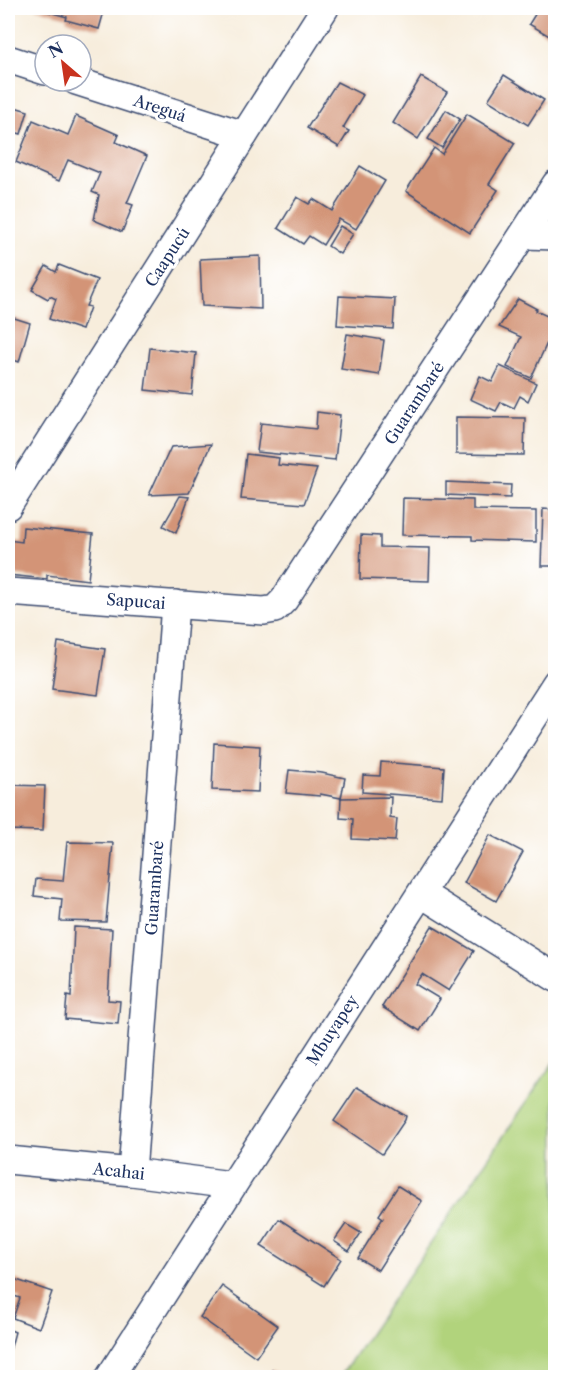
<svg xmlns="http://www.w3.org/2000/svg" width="563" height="1385" font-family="'Libre Caslon Text',serif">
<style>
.green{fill:#b1d37c;stroke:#66816d;stroke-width:1.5}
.building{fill:#d39477}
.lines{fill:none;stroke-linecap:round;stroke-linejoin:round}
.minor-casing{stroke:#3c4c71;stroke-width:30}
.minor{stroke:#fff;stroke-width:27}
.labels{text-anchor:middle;stroke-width:6;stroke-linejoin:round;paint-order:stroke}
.street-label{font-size:16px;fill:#1b2f5e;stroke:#fff}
</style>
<rect width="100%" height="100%" fill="#fff"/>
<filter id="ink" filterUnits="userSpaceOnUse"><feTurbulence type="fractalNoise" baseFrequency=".0167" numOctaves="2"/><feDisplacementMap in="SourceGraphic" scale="12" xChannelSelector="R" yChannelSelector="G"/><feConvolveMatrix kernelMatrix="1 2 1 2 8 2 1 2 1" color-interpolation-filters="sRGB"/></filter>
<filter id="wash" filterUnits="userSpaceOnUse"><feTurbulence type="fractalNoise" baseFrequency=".008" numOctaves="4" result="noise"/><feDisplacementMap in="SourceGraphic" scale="24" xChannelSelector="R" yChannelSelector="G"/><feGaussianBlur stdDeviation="1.35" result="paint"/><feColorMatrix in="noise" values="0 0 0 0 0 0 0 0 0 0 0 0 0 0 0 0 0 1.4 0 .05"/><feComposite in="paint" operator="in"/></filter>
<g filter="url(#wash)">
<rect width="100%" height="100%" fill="#f7eddc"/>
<!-- green -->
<path class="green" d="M555 1060V1377H340Z"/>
<g id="blocks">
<!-- building -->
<g class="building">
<path d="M35 8H105L99 29 66 20 67 17Z"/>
<path d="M539 8H556V40L529 24Z"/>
<path d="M504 75 544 100 528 125 488 100Z"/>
<path d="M421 77 447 92 418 139 393 123Z"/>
<path d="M337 82 363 95 343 128 349 131 339 147 307 128Z"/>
<path d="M8 105 28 111 21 134 14 132 8 152Z"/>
<path d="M446 110 460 119 442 148 428 139Z"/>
<path d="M467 114 515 143 489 184 498 190 470 233 406 191 434 148 442 154Z"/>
<path d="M76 116 119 135 116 142 147 156 127 203 133 205 122 232 94 220 99 195 92 192 100 173 68 160 59 181 16 162 33 120 68 135Z"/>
<path d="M360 166 385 181 356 229 339 219 323 245 309 236 303 244 278 228 297 197 309 204 313 199 332 211Z"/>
<path d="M340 226 353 234 340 254 328 246Z"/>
<path d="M260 256 261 309 202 306 200 259Z"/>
<path d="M59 265 97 280 86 306 90 307 82 330 49 319 56 299 50 296 48 299 32 290 46 266 56 272Z"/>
<path d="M339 296 395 299 393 329 337 325Z"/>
<path d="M518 299 537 309 536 311 556 320V335L552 342 548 341 531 378 507 367 521 337 499 327Z"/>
<path d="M8 316 30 323 19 362 8 358Z"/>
<path d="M347 334 384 340 379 375 341 369Z"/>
<path d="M150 348 196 353 192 395 145 390Z"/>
<path d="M500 366 536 383 528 401 520 396 514 408 501 402 496 411 470 399 480 376 492 382Z"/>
<path d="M317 412 340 415 335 460 257 452 261 423 316 429Z"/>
<path d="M456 417 525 418 524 455 456 454Z"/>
<path d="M211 444 189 493 149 495 171 447Z"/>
<path d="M246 454 279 458 278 465 317 469 304 504 241 499Z"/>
<path d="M446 482 511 485 510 498 446 495Z"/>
<path d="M180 496 189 497 176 533 163 526Z"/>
<path d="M403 498 473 500V510L536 511V542L472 540V536L402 535Z"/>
<path d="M543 509 556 510V566H541Z"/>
<path d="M23 527 93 534 88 580 47 575V579L8 575V540L22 542Z"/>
<path d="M361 535 380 536V547L430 548 429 581 360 579Z"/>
<path d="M58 642 105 649 98 695 52 689Z"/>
<path d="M214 743 260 746 258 792 212 790Z"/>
<path d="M381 762 444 767 442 798 362 792 363 775 380 776Z"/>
<path d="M289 770 322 773 345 778 341 798 320 794V796L286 793Z"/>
<path d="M8 785 45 786 43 831 8 830Z"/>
<path d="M391 797 390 818 397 819 395 841 352 839 353 819 340 818 341 798Z"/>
<path d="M490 835 523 852 496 901 464 883Z"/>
<path d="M67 842 113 843 106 922 60 921 62 899 34 896 36 879 63 881Z"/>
<path d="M432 926 474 951 449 991 422 974 415 984 440 999 420 1031 382 1007Z"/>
<path d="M74 927 112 929 108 1000 120 1001 118 1024 65 1019 67 996 71 997Z"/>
<path d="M357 1087 406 1116 405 1120 382 1154 334 1121Z"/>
<path d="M398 1186 422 1201 378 1270 358 1258 383 1218 379 1215Z"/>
<path d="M279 1219 341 1259 324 1286 261 1246Z"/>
<path d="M346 1224 361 1233 349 1251 334 1241Z"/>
<path d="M8 1277 52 1292 39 1328 13 1318 20 1298 8 1294Z"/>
<path d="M222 1286 278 1326 256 1357 200 1317Z"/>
<path d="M8 1329 15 1332 8 1358Z"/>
<path d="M272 1370 287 1378H268Z"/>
</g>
</g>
</g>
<g filter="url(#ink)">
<use href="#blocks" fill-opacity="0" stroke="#3c4c71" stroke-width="1.5"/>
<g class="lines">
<!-- minor casing -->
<g class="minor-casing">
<g id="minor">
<path d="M8 59 45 71"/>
<path d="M76 81 244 135"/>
<path d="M524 235 556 236"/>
<path d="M8 506 325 8"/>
<path d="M8 592 264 611 275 609 284 600 556 184"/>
<path d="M422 894 556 978"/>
<path d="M8 1160 132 1172 231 1185"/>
<path d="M132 1172 175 604"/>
<path d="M109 1378 556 683"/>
</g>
</g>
<!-- minor -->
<use href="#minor" class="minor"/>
</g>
</g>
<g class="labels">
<!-- street labels -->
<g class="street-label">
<text transform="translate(160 108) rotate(18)" y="6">Areguá</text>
<text transform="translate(167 257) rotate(-57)" y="6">Caapucú</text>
<text transform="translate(414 403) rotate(-57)" y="6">Guarambaré</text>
<text transform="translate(136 601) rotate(4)" y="6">Sapucai</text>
<text transform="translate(154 888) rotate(-86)" y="6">Guarambaré</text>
<text transform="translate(332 1030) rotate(-57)" y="6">Mbuyapey</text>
<text transform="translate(119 1171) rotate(6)" y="6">Acahai</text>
</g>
</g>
<!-- margin -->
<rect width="563" height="1385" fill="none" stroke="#fff" stroke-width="30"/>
<!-- north arrow -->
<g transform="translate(63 63) rotate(331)"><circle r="28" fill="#ffffff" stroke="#a4acbf" stroke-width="1.5"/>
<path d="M0-4.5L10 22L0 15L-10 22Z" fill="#c8321e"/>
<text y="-9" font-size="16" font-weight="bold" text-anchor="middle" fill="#1b2f5e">N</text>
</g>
</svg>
